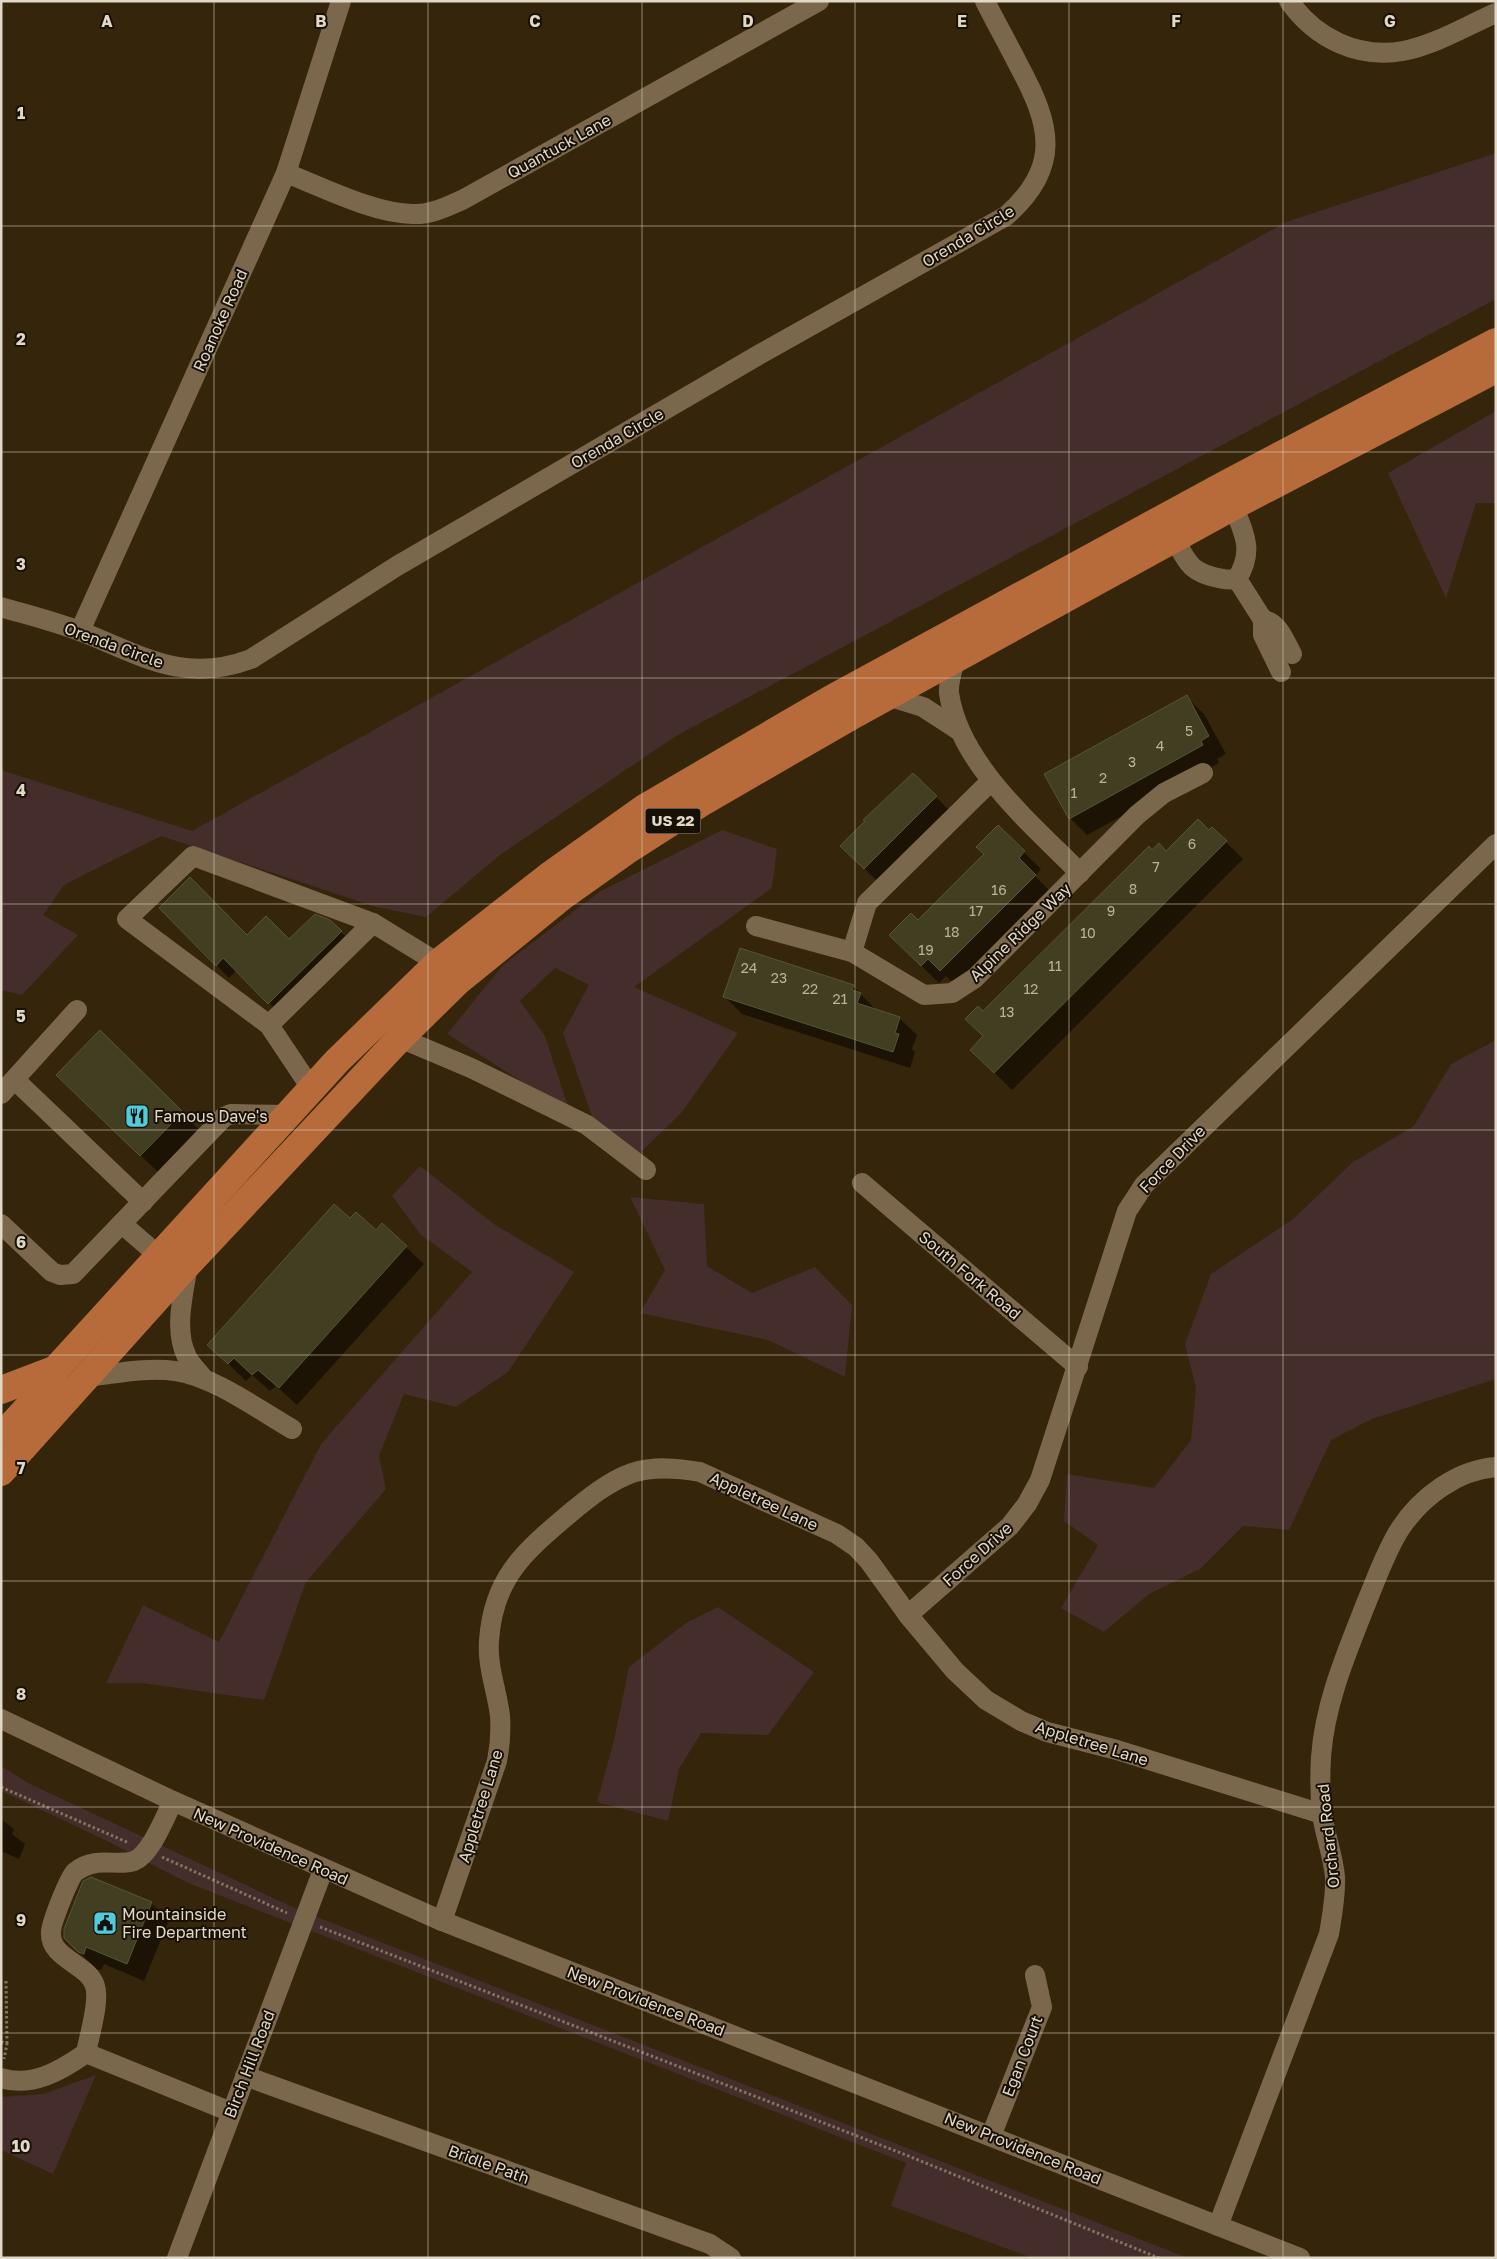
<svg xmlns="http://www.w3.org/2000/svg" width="1497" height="2259" font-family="'Golos Text',sans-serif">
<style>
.green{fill:#442d2a}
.shadow{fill:#0007}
.building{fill:#413e21;stroke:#585536}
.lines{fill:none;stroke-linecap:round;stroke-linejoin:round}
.path{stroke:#82755f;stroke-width:3;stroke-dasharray:2.5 2.5;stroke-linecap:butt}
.minor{stroke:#7b684c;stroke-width:20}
.highway{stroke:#b76b3a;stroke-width:28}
.grid{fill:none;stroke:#e2d8c8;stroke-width:1;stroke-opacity:0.55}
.labels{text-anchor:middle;stroke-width:4;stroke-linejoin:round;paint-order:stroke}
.number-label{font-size:14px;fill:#bab29e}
.shield{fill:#171005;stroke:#a59c8e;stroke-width:1}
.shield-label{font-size:15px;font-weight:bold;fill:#e2d8c8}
.street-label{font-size:16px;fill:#e2d8c8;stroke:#171005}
.poi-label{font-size:16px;fill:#e2d8c8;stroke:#171005;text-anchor:start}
.grid-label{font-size:16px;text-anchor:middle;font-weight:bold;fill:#e2d8c8;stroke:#171005;stroke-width:4;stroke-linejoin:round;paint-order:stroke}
</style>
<rect width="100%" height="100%" fill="#35250a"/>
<!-- green -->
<g class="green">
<path d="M1496 153V299L676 736 500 855 426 917 376 907 161 836 64 885 43 915 78 935 22 995 1 990V770L192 831 1286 222Z"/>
<path d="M1496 411V503H1476L1446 598 1388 473Z"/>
<path d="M722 830 777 849 772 888 634 987 738 1033 682 1112 637 1156 596 1128 563 1033 589 985 555 968 520 1001 545 1036 570 1112 447 1034 503 965 599 892Z"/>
<path d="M1496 1040V1379L1372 1419 1331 1440 1289 1530 1243 1526 1200 1569 1149 1594 1104 1632 1061 1608 1098 1545 1064 1521 1067 1474 1154 1488 1191 1440 1196 1388 1185 1344 1211 1274 1293 1219 1353 1162 1414 1126 1451 1064Z"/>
<path d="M420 1166 494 1224 574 1272 508 1372 456 1407 404 1394 379 1456 386 1489 306 1582 264 1700 142 1683H106L143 1605 219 1642 321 1444 472 1272 421 1235 392 1196Z"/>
<path d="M630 1197 704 1204 707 1266 752 1293 815 1267 852 1305 845 1377 768 1340 640 1313 665 1270Z"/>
<path d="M718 1607 814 1672 768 1735 701 1733 679 1769 668 1821 597 1802 614 1740 629 1667 686 1623Z"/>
<path d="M1 1766 28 1783 299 1910 1188 2258H1032L891 2206 906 2163 188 1883 103 1839 1 1791Z"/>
<path d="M96 2075 53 2174 1 2150V2097L43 2094Z"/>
</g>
<!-- shadow -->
<g class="shadow">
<path d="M1186 697 1204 714 1226 754 1217 759 1219 763 1087 835 1070 818Z"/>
<path d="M913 774 949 810 877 881 842 846Z"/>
<path d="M998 827 1041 869 1035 876 1052 893 958 987 946 976 939 983 890 935 918 922 986 855Z"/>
<path d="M1212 828 1243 859 1012 1090 972 1050 1152 852H1166Z"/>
<path d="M160 908 247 936 289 941 330 921 354 945 282 1016 237 970 229 978Z"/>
<path d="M853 986 876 1010 899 1018 917 1035 912 1049 915 1052 910 1068 742 1014 725 997Z"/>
<path d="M75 1092 182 1112 199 1130 158 1172Z"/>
<path d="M350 1220 376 1232 382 1225 424 1264 297 1405 276 1386 270 1391 252 1375 246 1381 209 1345Z"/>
<path d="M1 1819 14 1829 12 1834 25 1844 19 1859 1 1851Z"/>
<path d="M151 1903 169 1920 144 1981 104 1964 101 1970 96 1969 65 1937Z"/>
</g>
<!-- building -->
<g class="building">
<path d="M1187 695 1209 736 1201 741 1203 745 1069 819 1044 774Z"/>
<path d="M913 773 937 796 864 869 840 846 865 821 863 820Z"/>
<path d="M1198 819 1209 830 1212 827 1227 841 994 1073 970 1050 983 1036 965 1019 978 1006 983 1011 1149 846 1152 850 1159 843 1166 851Z"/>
<path d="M998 825 1025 851 1019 858 1036 875 940 971 928 959 921 966 889 935 911 913 918 920 984 854 976 847Z"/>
<path d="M190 877 247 935 266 916 289 939 315 914 330 920 342 931 268 1004 223 958 216 966 159 908Z"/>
<path d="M740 948 854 985 852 990 861 993 857 1003 900 1017 895 1033 899 1034 893 1052 723 997Z"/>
<path d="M100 1030 183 1112 140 1156 56 1075Z"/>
<path d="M334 1204 350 1218 356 1212 376 1230 382 1223 407 1246 279 1388 258 1370 252 1375 234 1358 228 1364 207 1345Z"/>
<path d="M91 1877 152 1902 127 1964 86 1947 84 1954 78 1952 64 1938V1929L83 1881Z"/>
</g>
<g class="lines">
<!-- path -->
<g class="path">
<path d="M1 1787 129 1843"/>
<path d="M162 1857 287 1913"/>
<path d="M320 1927 906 2155 1159 2258"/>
<path d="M6 1981 7 2044"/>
<path d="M1 2042 7 2044 4 2059"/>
</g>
<!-- minor -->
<g class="minor">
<path d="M1289 1C1315 38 1357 59 1403 51 1435 45 1466 26 1496 13"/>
<path d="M286 173C322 187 375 214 413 214 431 215 448 206 464 199L819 1"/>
<path d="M1233 506C1245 535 1254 551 1237 579"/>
<path d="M1175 539C1179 547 1183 556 1189 563 1197 575 1224 581 1237 579L1263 620V635L1281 672"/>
<path d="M1 607C28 615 56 622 82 632 143 656 184 684 251 659L397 566 762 353 1006 216C1062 167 1051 125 1019 66 1008 44 996 23 985 1"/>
<path d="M1263 620C1279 622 1285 642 1292 654"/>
<path d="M80 631 286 173 341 1"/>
<path d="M955 659C953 669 948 683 949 693 959 764 1032 824 1080 873"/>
<path d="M887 696 923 707 960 731"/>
<path d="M756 926 852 952 924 995 952 993 975 978 1137 815 1164 793 1203 773"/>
<path d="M852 952 867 903 991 781"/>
<path d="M269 1025 373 923 438 963"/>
<path d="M400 1038 471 1068 587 1125 646 1170"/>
<path d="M15 1080 143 1202"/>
<path d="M311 1088 269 1025 127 919 193 856 373 923"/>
<path d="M1 1094 77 1010"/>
<path d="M862 1183 1078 1367"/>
<path d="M1 1224 52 1272 60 1275 73 1274 224 1117 231 1114 288 1115"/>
<path d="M122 1224 159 1256"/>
<path d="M188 1264C184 1293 173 1329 187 1357 190 1364 198 1371 203 1378"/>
<path d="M86 1377C115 1374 146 1367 175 1371 213 1376 259 1410 292 1429"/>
<path d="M908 1615 1010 1526 1027 1504 1040 1480 1127 1211 1144 1185 1496 844"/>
<path d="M1 1719 173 1801 442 1921 1300 2258"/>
<path d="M442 1921 497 1761C500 1746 501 1731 500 1716 497 1690 487 1667 489 1641 493 1578 524 1552 569 1514 587 1499 609 1481 632 1473 654 1466 677 1468 700 1472L837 1534 856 1547 869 1561 908 1615 955 1671 986 1700 1021 1721 1047 1732 1117 1750 1322 1814"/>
<path d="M86 2053 231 2112"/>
<path d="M245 2076 710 2244 731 2258"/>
<path d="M1 2078C32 2088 62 2070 86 2053 89 2036 100 2002 95 1986 88 1963 49 1959 51 1932 51 1923 69 1878 75 1872 80 1868 89 1864 96 1863 107 1861 123 1865 134 1861 151 1854 165 1817 173 1801"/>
<path d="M991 2136 1042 2007 1035 1975"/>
<path d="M1218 2226 1329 1934C1332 1915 1336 1896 1335 1877 1333 1855 1325 1835 1322 1814 1320 1796 1320 1775 1321 1757 1325 1702 1347 1652 1367 1601 1377 1577 1386 1551 1400 1529 1421 1497 1457 1470 1496 1467"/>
<path d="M177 2258 323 1870"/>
</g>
<!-- highway -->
<g class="highway">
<path d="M1 1390 56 1369"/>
<path d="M1 1437 45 1389 56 1369 337 1061 438 963 549 876 646 807 831 699 1228 483 1496 342"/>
<path d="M1 1472 188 1264 400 1038 457 982 564 895 626 851 704 801 853 715 1241 502 1496 369"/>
</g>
</g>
<!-- grid -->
<path class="grid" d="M214 1V2258M428 1V2258M642 1V2258M855 1V2258M1069 1V2258M1283 1V2258M1 226H1496M1 452H1496M1 678H1496M1 904H1496M1 1130H1496M1 1355H1496M1 1581H1496M1 1807H1496M1 2033H1496"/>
<!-- icons -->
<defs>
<g id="restaurant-square" transform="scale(1.25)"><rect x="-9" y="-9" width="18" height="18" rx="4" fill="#52cbda" stroke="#171005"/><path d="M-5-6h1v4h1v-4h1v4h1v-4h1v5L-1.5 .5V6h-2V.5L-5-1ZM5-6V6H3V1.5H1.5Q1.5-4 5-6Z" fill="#111"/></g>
<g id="civic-square" transform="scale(1.25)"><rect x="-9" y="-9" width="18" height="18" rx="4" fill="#52cbda" stroke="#171005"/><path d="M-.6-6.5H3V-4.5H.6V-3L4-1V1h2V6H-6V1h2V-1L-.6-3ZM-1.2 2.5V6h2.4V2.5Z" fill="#111"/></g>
</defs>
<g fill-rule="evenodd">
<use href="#restaurant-square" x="137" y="1116"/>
<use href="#civic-square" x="105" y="1923"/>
</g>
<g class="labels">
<!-- number labels -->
<g class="number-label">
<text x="1189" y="736">5</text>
<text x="1160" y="751">4</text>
<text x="1132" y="767">3</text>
<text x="1103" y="783">2</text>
<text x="1074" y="798">1</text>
<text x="1192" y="849">6</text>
<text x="1156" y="872">7</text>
<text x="1133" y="894">8</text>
<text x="999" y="895">16</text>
<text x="976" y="916">17</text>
<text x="1111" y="916">9</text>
<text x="952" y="937">18</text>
<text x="1088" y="938">10</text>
<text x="926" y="955">19</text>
<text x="1055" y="971">11</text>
<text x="749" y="973">24</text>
<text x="779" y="983">23</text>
<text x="810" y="994">22</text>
<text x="1031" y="994">12</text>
<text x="840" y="1004">21</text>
<text x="1007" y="1017">13</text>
</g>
<!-- shield labels -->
<rect class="shield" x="645.5" y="808.5" width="55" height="25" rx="4"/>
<g class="shield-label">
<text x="673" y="826">US 22</text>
</g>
<!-- street labels -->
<g class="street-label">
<text transform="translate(559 146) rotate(-29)" y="6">Quantuck Lane</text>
<text transform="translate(968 236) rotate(-31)" y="6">Orenda Circle</text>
<text transform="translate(220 320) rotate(-66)" y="6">Roanoke Road</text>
<text transform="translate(617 438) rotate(-30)" y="6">Orenda Circle</text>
<text transform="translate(114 645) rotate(20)" y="6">Orenda Circle</text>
<text transform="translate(1020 932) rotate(-44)" y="6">Alpine Ridge Way</text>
<text transform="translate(1172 1159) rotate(-46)" y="6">Force Drive</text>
<text transform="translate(970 1275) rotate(40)" y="6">South Fork Road</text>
<text transform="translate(764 1501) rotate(25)" y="6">Appletree Lane</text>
<text transform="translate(977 1554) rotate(-42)" y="6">Force Drive</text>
<text transform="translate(1092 1743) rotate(17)" y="6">Appletree Lane</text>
<text transform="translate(480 1806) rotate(-73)" y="6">Appletree Lane</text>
<text transform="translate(1328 1836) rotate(-96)" y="6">Orchard Road</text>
<text transform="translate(271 1846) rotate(24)" y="6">New Providence Road</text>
<text transform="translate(646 2001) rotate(21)" y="6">New Providence Road</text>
<text transform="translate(1022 2056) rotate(-69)" y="6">Egan Court</text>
<text transform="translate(249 2064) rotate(-69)" y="6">Birch Hill Road</text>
<text transform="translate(1023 2148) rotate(22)" y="6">New Providence Road</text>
<text transform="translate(489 2164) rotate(20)" y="6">Bridle Path</text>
</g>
<!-- poi labels -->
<g class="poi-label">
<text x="154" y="1122">Famous Dave's</text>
<text x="122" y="1920">Mountainside<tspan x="122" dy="18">Fire Department</tspan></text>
</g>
</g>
<g class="grid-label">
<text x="107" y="27">A</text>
<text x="321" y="27">B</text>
<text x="535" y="27">C</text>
<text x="748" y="27">D</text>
<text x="962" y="27">E</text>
<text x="1176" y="27">F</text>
<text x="1390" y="27">G</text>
<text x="21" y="119">1</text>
<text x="21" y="345">2</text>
<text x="21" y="570">3</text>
<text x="21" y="796">4</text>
<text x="21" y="1022">5</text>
<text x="21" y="1248">6</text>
<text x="21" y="1474">7</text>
<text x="21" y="1700">8</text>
<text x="21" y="1926">9</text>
<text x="21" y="2152">10</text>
</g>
<!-- border -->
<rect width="1497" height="2259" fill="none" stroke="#e2d8c8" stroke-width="5"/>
</svg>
